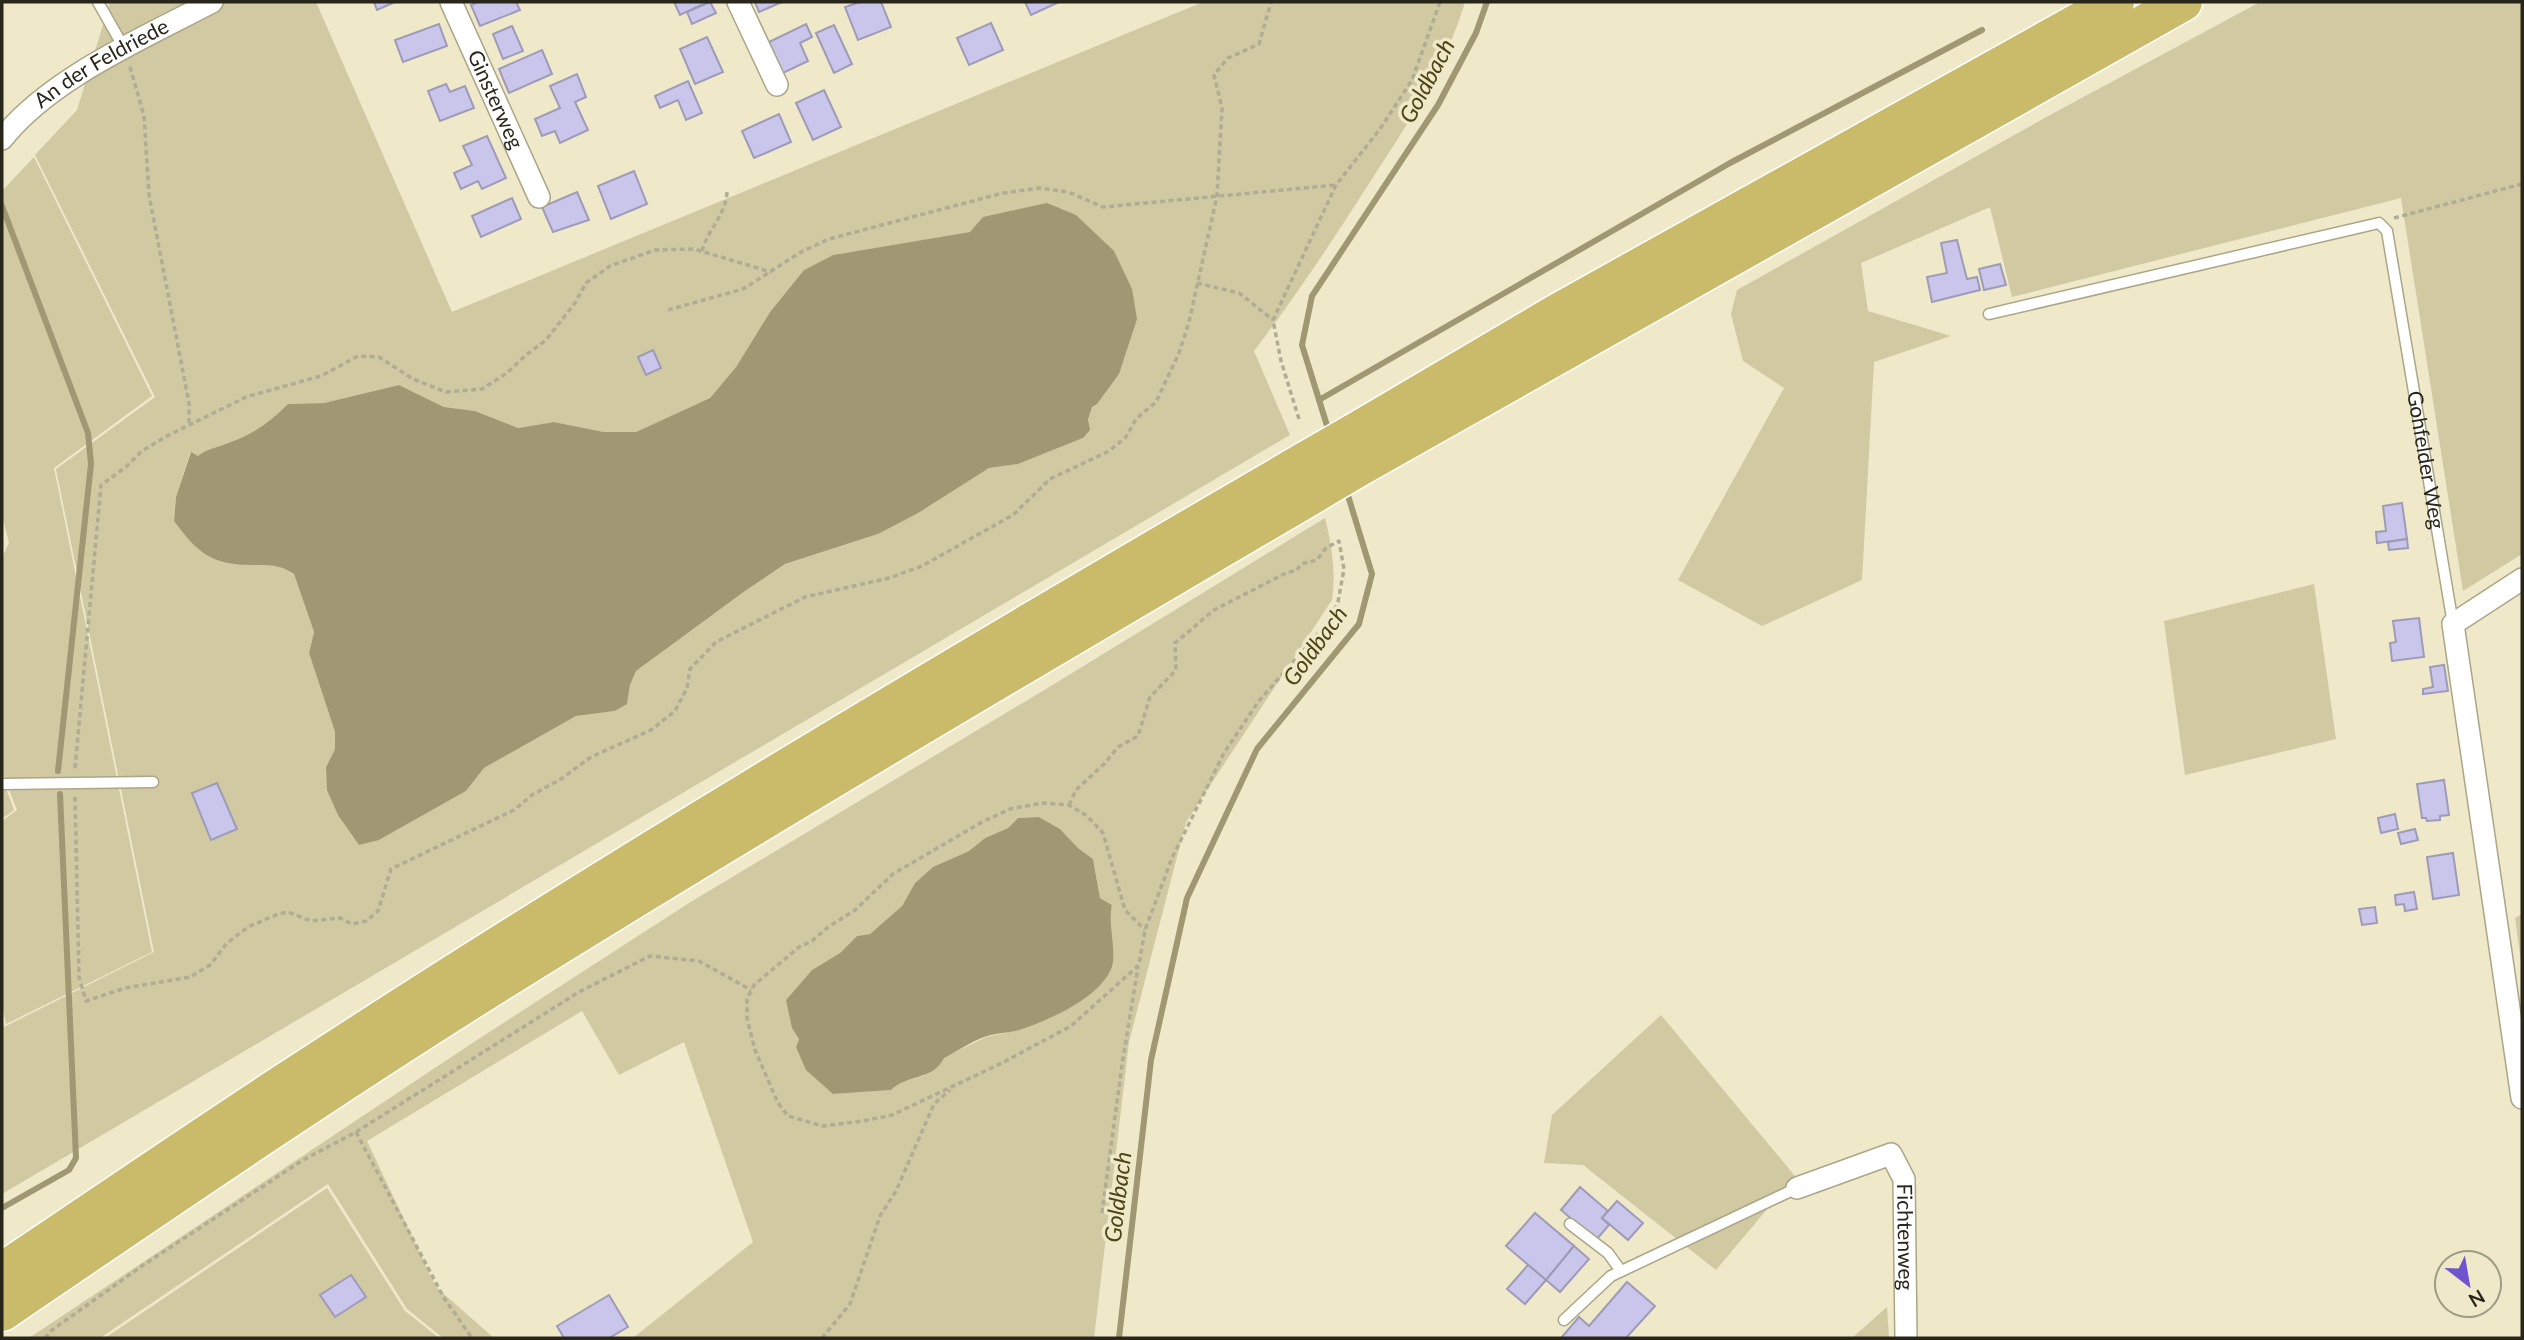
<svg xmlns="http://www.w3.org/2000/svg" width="2524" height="1340" font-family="Lato,sans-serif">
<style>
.green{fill:#d0c9a2;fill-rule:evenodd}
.water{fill:#9f9873}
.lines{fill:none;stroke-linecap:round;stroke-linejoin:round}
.stream{stroke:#9f9873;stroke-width:6}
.building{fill:#cac6eb;stroke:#9e9bb8;stroke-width:2}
.lane-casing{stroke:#aba688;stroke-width:13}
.street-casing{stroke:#aba688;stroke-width:24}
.highway-casing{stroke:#fff;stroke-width:41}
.path{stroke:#b1ac93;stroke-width:3.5;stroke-dasharray:5 3.5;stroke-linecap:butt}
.lane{stroke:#fff;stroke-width:10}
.street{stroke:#fff;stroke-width:21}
.highway{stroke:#cabb6b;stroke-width:38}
.highway-bridge-casing{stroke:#fff;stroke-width:41;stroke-linecap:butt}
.highway-bridge{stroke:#cabb6b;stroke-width:38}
.labels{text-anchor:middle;stroke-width:7;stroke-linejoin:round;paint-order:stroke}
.street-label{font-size:21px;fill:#28261a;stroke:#efe9ca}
.water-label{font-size:23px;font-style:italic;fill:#4c4414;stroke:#efe9ca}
</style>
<rect width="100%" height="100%" fill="#efe9ca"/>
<!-- green -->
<g class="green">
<path d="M110 2H316L452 312 1203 2H1465C1446 67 1407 125 1370 182 1333 240 1296 296 1254 351L1290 435 2 1194V1017L4 1027 154 952 56 469 155 397 35 155 77 110ZM971 232 1092 407 1083 438 1018 464 989 468 878 534 785 564 745 591 636 671 630 685 627 704 615 711 576 716 484 768 466 791 379 840 326 767 335 749V732L309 653 314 632 294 574 278 565H248L174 521 176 497 190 453 198 456C208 448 216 448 228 443 252 435 270 422 288 404L324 403 399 385 444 407 475 411 518 428 554 422 604 432H636L710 398 736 367 770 312 804 270 833 255Z"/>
<path d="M2260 2H2522V554L2463 591 2401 198 2012 297 1990 207 1861 263 1868 311 1951 336 1874 362 1862 580 1762 626 1678 580 1784 388 1743 361 1731 314 1737 290 2050 115Z"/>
<path d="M34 157 152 396 54 468 152 952 6 1024 2 1004V821L17 810 2 772V557L9 543 2 515V191Z"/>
<path d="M1325 518C1332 547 1336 571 1332 600L1186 822 1129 1042 1094 1338H633L753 1242 684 1042 619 1075 582 1011 367 1141 436 1287 494 1338H443L407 1309 328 1184 100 1338H29L477 1040 689 903 1046 689ZM1039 817 1060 829 1078 848 1093 859 1100 898 1112 905 1109 916 1112 943 1018 1030 986 1037 943 1058 923 1076 897 1083 891 1090 833 1094 796 1047 799 1039 786 1000 812 970 840 953 857 936 870 934 902 906 915 883 933 867 969 851 985 838 1008 828 1018 818Z"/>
<path d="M2314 584 2336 739 2185 775 2164 621Z"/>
<path d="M2 778 14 810 2 819Z"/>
<path d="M2522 914V969L2515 918Z"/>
<path d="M1661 1015 1795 1176 1716 1270 1583 1165 1544 1163 1552 1115Z"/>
<path d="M327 1188 405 1311 439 1338H105Z"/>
<path d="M1887 1307 1889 1338H1852Z"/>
</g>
<!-- water -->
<g class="water">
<path d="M1047 203 1076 215 1114 251 1132 289 1137 319 1119 374 1097 404 1092 407 1088 420 1090 430 1083 438 1018 464 989 468 918 513 878 534 785 564 745 591 636 671 630 685 627 704 615 711 576 716 484 768 466 791 379 840 359 845 338 815 327 790 326 767 335 749V732L309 653 314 632 294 574C278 564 271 565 252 565 211 565 197 552 174 521L176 497 191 452 198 456C208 448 216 448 228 443 252 435 270 422 288 404L324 403 399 385 444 407 475 411 518 428 554 422 604 432H636L710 398 736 367 770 312 804 270 833 255 970 232 983 217Z"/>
<path d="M1039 817 1060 829 1078 848 1093 859 1100 898 1112 905C1107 925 1118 953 1111 969 1098 999 1049 1020 1019 1030 1008 1033 997 1033 987 1036 972 1041 958 1051 944 1058 934 1080 905 1075 891 1090L833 1094 806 1070 796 1047 799 1039 792 1028 786 1000 812 970 840 953 857 936 870 934 902 906 915 883 933 867 969 851 985 838 1008 828 1018 818Z"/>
</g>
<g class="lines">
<!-- stream -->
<g class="stream">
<path d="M2 206 88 433 91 464 58 771"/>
<path d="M1319 400 1730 163 1982 30"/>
<path d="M1329 432 1302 345 1312 296 1438 105 1476 33 1487 2"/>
<path d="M2 1208 69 1170 76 1158 60 794"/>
<path d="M1119 1338 1151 1060 1187 898 1257 749 1359 624 1372 574 1346 489"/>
</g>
</g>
<!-- building -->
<g class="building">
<path d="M374 2H395L377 10Z"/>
<path d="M478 2H516L520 10 480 26 471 5Z"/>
<path d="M674 2H708L680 15Z"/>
<path d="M710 2 716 13 692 24 687 12Z"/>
<path d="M755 2H782L759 12Z"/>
<path d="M860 2H881L891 27 858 40 845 7Z"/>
<path d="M1025 2H1059L1031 15Z"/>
<path d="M991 23 1003 50 969 65 957 38Z"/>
<path d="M439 24 447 46 403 62 395 40Z"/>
<path d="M806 24 812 37 800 43 808 61 783 73 769 42Z"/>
<path d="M834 25 852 64 834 73 816 33Z"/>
<path d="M512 26 523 51 503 59 493 34Z"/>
<path d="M707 37 723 72 695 84 680 49Z"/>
<path d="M542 50 552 74 509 93 499 69Z"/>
<path d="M577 74 586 97 575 102 588 130 560 143 555 131 542 136 535 119 560 108 550 86Z"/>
<path d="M688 81 702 113 686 120 678 100 660 108 655 96Z"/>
<path d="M446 84 450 92 465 86 474 108 440 121 428 91Z"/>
<path d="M824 90 841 127 813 140 796 103Z"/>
<path d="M779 114 791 142 754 158 742 131Z"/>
<path d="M487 136 506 178 482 189 478 181 461 189 454 173 472 165 463 146Z"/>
<path d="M634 171 647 204 611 219 598 186Z"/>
<path d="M577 192 589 220 553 232 542 207Z"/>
<path d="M512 198 521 219 481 237 472 216Z"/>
<path d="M1957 240 1967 279 1977 277 1980 290 1932 302 1927 277 1947 273 1941 243Z"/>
<path d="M2000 264 2006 285 1984 290 1979 269Z"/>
<path d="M653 350 661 368 646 375 638 357Z"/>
<path d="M2402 503 2407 539 2377 543 2376 532 2386 531 2383 506Z"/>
<path d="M2407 539 2408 548 2389 550 2388 542Z"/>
<path d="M2419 618 2424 657 2392 661 2390 643 2396 642 2393 621Z"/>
<path d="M2444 665 2448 691 2423 694V689L2433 687 2430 667Z"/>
<path d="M2444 780 2449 815 2440 816V820L2427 821 2426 818H2422L2417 784Z"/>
<path d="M217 783 237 829 211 840 192 793Z"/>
<path d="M2395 814 2398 829 2381 833 2378 818Z"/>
<path d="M2415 829 2418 840 2401 844 2398 833Z"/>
<path d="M2453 853 2459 895 2433 899 2427 857Z"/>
<path d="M2414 892 2417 909 2405 911 2404 904 2396 905 2395 895Z"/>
<path d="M2375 907 2377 923 2362 925 2359 909Z"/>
<path d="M1580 1187 1608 1211 1602 1218 1609 1225 1596 1240 1561 1210Z"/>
<path d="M1617 1201 1643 1223 1628 1240 1602 1218Z"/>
<path d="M1535 1213 1574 1246 1546 1280 1506 1246Z"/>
<path d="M1574 1246 1589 1259 1560 1292 1546 1280Z"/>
<path d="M1528 1265 1546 1280 1525 1304 1507 1289Z"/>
<path d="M351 1275 366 1297 335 1317 320 1295Z"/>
<path d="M1627 1282 1655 1306 1626 1338H1561L1579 1317 1589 1326Z"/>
<path d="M609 1295 628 1327 609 1338H564L557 1326Z"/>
</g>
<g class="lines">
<!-- lane casing -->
<g class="lane-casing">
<g id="lane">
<path d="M98 2 124 48"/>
<path id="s1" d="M1989 314 2379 223 2387 231 2453 624"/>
<path d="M2 784 153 782"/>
<path d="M1570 1224 1608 1253 1621 1271"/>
<path d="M1564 1320 1611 1276 1797 1188"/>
</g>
</g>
<!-- street casing -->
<g class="street-casing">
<g id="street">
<path id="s2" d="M451 2 539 197"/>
<path d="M738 2 777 85"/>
<path id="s3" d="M2 139C50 78 144 38 212 2"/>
<path d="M2522 579 2453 624 2522 1098"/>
<path id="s4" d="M1797 1188 1891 1154 1904 1179 1906 1338"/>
</g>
</g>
<!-- highway casing -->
<g class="highway-casing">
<g id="highway">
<path d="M1352 434 1559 312 2115 2"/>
<path d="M1361 466 2183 2"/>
<path d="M2 1272C94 1210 185 1148 278 1087 614 867 960 662 1307 460"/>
<path d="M2 1312C178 1192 354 1072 535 960 793 800 1055 646 1317 492"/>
</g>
</g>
<!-- path -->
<g class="path">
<path d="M130 67 144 116 149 195 189 403V426"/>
<path d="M2394 218 2522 184"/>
<path d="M702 251C708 229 726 215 727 192"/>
<path d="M1197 283 1239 293 1273 320"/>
<path d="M668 310 743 289 801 252 829 239 1003 193 1040 188 1068 192 1103 207 1336 185"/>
<path d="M1299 419 1281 361 1273 320 1336 185 1380 129 1412 80 1440 2"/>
<path d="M75 768 101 485 126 467 142 451 167 436 246 397 321 376 358 356 379 357 413 379 446 392 482 389 507 373 526 355 546 340 575 303 586 283 610 266 655 250 694 249 771 272"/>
<path d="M75 797 79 977 86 1001 125 988 190 977 210 965 227 943 248 927 278 914 288 912 311 921 340 918 352 924 366 921 378 911 391 869 514 810 532 795 561 779 591 757 651 730 675 711 687 688 690 669 716 642 805 597 889 578 922 566 1013 515 1050 479 1109 451 1126 437 1136 419 1156 402 1179 353 1189 322 1217 196 1222 108 1214 75 1228 58 1259 44 1271 2"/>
<path d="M1069 805 1076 790 1105 763 1118 747 1138 736 1150 697 1176 670 1175 643 1214 610 1286 573 1297 570 1301 564 1317 560 1326 548 1339 541 1344 569 1338 602 1330 620 1258 702 1224 753 1172 858 1145 930 1139 965 1071 1026 1000 1064 892 1115 863 1121 823 1126 788 1116 778 1103 755 1050 747 1018V999L754 985 799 947 812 941 827 928 855 910 893 874 982 822 1010 809 1042 803 1069 805 1087 816 1103 833 1125 910 1145 930"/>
<path d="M356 1132 444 1298 472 1338"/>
<path d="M1102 1213 1122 1065 1138 967"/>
<path d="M45 1338 52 1330 142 1266 303 1160 356 1132 579 992 650 956 699 961 751 990"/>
<path d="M822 1338 850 1304 880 1216 896 1191 934 1104 950 1090"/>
</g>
<!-- lane -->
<use href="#lane" class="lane"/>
<!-- street -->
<use href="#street" class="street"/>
<!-- highway -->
<use href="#highway" class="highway"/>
<!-- highway-bridge casing -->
<g class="highway-bridge-casing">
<g id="highway-bridge">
<path d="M1307 460 1352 434"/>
<path d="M1317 492 1361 466"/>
</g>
</g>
<!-- highway-bridge -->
<use href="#highway-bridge" class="highway-bridge"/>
</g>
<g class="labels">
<!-- street labels -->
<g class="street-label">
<text dy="7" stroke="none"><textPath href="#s3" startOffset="126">An der Feldriede</textPath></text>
<text dy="7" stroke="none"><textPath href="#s2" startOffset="107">Ginsterweg</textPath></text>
<text dy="7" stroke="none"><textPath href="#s1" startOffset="644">Gohfelder Weg</textPath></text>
<text dy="7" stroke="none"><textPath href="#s4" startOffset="186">Fichtenweg</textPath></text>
</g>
<!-- water labels -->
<g class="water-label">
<text transform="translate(1427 81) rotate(-62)" y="8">Goldbach</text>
<text transform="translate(1315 646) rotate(-54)" y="8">Goldbach</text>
<text transform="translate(1118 1197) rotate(-83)" y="8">Goldbach</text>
</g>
</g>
<!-- border -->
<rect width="2524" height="1340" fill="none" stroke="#28261a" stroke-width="7"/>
<!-- north arrow -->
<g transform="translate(2468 1284) rotate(149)"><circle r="33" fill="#efe9ca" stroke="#9f9b84" stroke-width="2"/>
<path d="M0-5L12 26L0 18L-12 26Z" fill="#7053cd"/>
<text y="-10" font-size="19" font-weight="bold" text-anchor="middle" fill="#28261a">N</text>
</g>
</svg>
